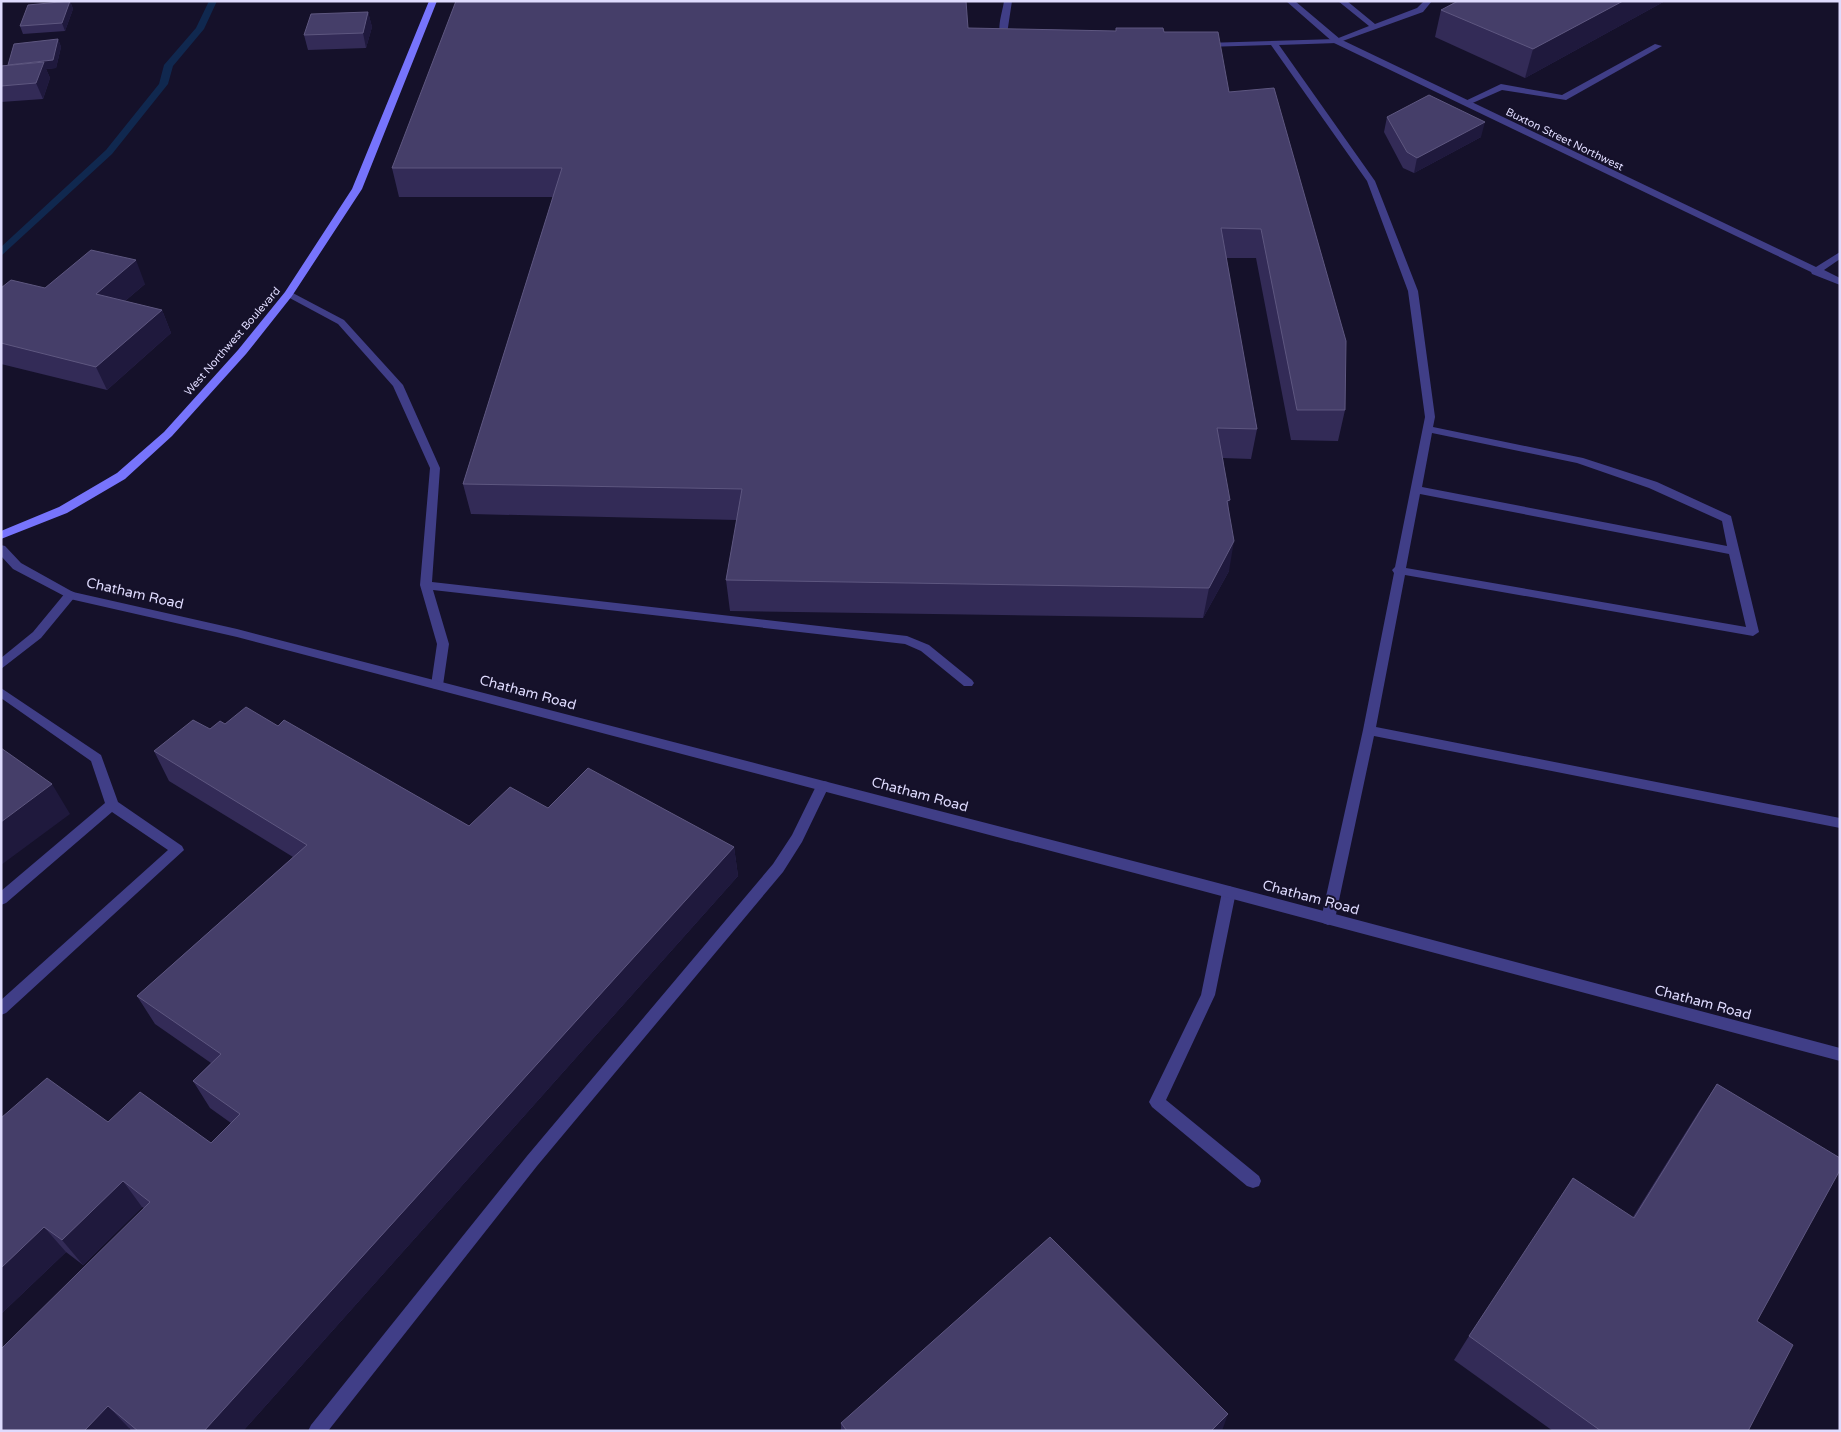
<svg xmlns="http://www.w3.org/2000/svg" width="1841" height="1432" font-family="'Varela Round',sans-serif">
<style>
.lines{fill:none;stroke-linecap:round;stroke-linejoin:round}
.stream{fill:#10284f;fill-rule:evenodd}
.service{fill:#403e87;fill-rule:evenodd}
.minor{fill:#403e87;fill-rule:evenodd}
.secondary{fill:#7774fc;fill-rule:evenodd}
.wall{fill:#332b57}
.shaded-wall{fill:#1f193d}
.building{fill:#453e69;stroke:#5e5780}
.labels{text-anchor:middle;stroke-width:4;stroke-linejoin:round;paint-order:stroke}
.far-street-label{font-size:11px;fill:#dfdbfe;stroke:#15112a}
.street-label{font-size:14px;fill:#dfdbfe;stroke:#15112a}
</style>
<rect width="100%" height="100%" fill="#15112a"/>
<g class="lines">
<!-- stream -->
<path class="stream" d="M209 1H217L204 29 173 66 168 84 112 154 1 256V247L106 150 159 84 164 65 196 28Z"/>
<!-- service -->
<g class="service">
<path d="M1004 1H1012L1007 34 1014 42 1010 44C992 38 1002 16 1004 1Z"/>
<path d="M1338 1H1347L1375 24 1417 8 1424 1H1432L1423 12 1337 43 1279 45 1375 181 1418 291 1435 417 1433 427 1583 458 1657 482 1731 516 1759 632 1753 636 1405 575 1376 727 1840 818V828L1374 736 1335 919 1333 923 1328 925 1323 923 1321 919 1363 730 1394 573 1392 570 1395 567 1425 417 1408 291 1367 181 1271 45 1205 47 1201 45 1205 43 1336 39 1369 26ZM1432 433 1577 463 1649 488 1722 521 1727 546 1422 487ZM1420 494 1729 554 1746 627 1406 568Z"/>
<path d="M1655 44 1662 46 1566 100 1502 90 1468 105 1461 103 1501 84 1562 95Z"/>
<path d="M289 291 344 320 403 385 440 468 432 582 907 636 929 645 972 680 974 683 972 686H964L921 651 905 644 433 590 449 644 443 685 437 689 433 688 431 685 437 644 420 585 430 468 393 386 338 324 286 296 284 294Z"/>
<path d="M70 591 74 592 76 595 74 598 41 638 1 669V658L33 632 66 592Z"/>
<path d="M1 688 101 755 118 802 182 846 184 850 6 1013 1 1015V1000L168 850 112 812 6 903 1 905V891L105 803 91 761 1 698Z"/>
<path d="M823 781 828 782 829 786 802 842 783 872 537 1166 328 1431H308L311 1425 527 1156 773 864 792 835 818 782Z"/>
<path d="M1229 886 1234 888 1236 892 1215 995 1166 1100 1259 1176 1261 1181 1259 1186 1253 1188 1247 1186 1152 1107 1149 1102 1201 995 1222 892 1224 888Z"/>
</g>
<!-- minor -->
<g class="minor">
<path d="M1286 1H1295L1340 39 1816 267 1840 252V259L1824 270 1840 278V285L1812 274 1811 272 1334 43Z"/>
<path d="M1 545 5 546 21 563 73 592 237 629 1199 878 1840 1048V1061L1199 890 237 637 70 599 13 569 1 556Z"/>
</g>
<!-- secondary -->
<path class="secondary" d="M429 1H437L362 189 292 296 246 354 172 436 125 479 67 513 1 539V531L59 507 117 473 164 432 238 350 285 292 352 189Z"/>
</g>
<!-- wall -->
<g class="wall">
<path d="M70 1 73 9 65 31 23 34 20 26Z"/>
<path d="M1458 1H1665L1525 78 1435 37 1441 10Z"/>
<path d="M368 12 372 27 366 48 308 50 304 35Z"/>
<path d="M968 28 1164 32 1229 92 1345 410 1338 441 1291 440 1256 258H1226L1257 429 1251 459 1223 458 1229 510V571L1203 618 730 611 726 580 737 520 471 514 463 484 553 197H399L392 168Z"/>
<path d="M58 39 61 47 56 68 46 69 50 78 43 99 1 102V66L9 65Z"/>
<path d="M1387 117 1481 137 1414 173 1403 168 1384 132Z"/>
<path d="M145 284 125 301 162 310 171 333 107 390 1 364V288H45Z"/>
<path d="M225 724 278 726 469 826 548 808 734 847 738 876 243 1431H132L129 1428 127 1431H1L144 1208 142 1207 83 1265 66 1252 1 1314V1118L108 1122 211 1143 231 1123 210 1108 193 1081 211 1063 155 1024 137 996 293 857 169 781 154 751Z"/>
<path d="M1717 1084 1757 1321 1748 1431H1553L1454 1360 1469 1336 1633 1217 1699 1111Z"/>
<path d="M841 1423 1222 1431H841Z"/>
</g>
<!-- shaded-wall -->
<g class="shaded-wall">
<path d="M70 1 73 9 65 31 62 23Z"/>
<path d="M1623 1H1665L1525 78 1533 49Z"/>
<path d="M368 12 372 27 366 48 363 33Z"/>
<path d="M58 39 61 47 56 68 46 69 50 78 43 99 36 83 8 65Z"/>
<path d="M1485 122 1481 137 1414 173 1417 158Z"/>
<path d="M136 260 145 284 106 317 96 294Z"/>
<path d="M162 310 171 333 107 390 96 367Z"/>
<path d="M1230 500 1225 531 1227 501Z"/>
<path d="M1234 541 1229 571 1203 618 1209 588Z"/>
<path d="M52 784 70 814 1 865V822Z"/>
<path d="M734 847 738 876 243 1431H204Z"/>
<path d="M123 1181 142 1207 83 1265 62 1240Z"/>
<path d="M44 1227 66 1252 1 1314V1268Z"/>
<path d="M108 1406 129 1428 127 1431H84Z"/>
<path d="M1228 1414 1222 1431H1211Z"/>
</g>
<!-- building -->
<g class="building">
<path d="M70 1 62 23 20 26 28 5Z"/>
<path d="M456 1H966L968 28 1116 31V28H1163L1164 32H1218L1229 92 1274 88 1346 341 1345 410H1297L1261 229 1221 228 1257 429 1217 428 1230 500 1227 501 1234 541 1209 588 726 580 742 489 463 484 562 168H392Z"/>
<path d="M1458 1H1623L1533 49 1441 10Z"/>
<path d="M368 12 363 33 304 35 311 14Z"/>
<path d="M58 39 53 60 8 65 14 44Z"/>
<path d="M44 62 36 83 1 86V66Z"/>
<path d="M1429 95 1485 122 1417 158 1407 152 1387 117Z"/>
<path d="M91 250 136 260 96 294 162 310 96 367 1 343V288L11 280 45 288Z"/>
<path d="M246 707 278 726 284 720 469 826 510 787 548 808 588 768 734 847 204 1431H138L108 1406 84 1431H1V1349L150 1202 123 1181 62 1240 44 1227 1 1268V1118L47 1078 108 1122 140 1092 211 1143 240 1114 193 1081 221 1054 137 996 307 845 154 751 193 720 210 729 220 721 225 724Z"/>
<path d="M1 748 52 784 1 822Z"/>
<path d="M1717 1084 1840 1158V1170L1757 1321 1793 1345 1748 1431H1601L1469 1336 1573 1178 1634 1218Z"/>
<path d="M1050 1237 1228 1414 1211 1431H847L841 1423Z"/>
</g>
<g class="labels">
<!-- far-street labels -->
<g class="far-street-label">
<text transform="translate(1565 139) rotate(26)" y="4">Buxton Street Northwest</text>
<text transform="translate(232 341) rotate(-49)" y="4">West Northwest Boulevard</text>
</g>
<!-- street labels -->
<g class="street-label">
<text transform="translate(135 593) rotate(13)" y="5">Chatham Road</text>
<text transform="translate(528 692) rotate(15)" y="5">Chatham Road</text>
<text transform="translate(920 794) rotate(15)" y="5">Chatham Road</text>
<text transform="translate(1311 897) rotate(15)" y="5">Chatham Road</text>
<text transform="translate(1703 1002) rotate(15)" y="5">Chatham Road</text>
</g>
</g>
<!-- border -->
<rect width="1841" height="1432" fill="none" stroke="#dfdbfe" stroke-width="5"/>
</svg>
